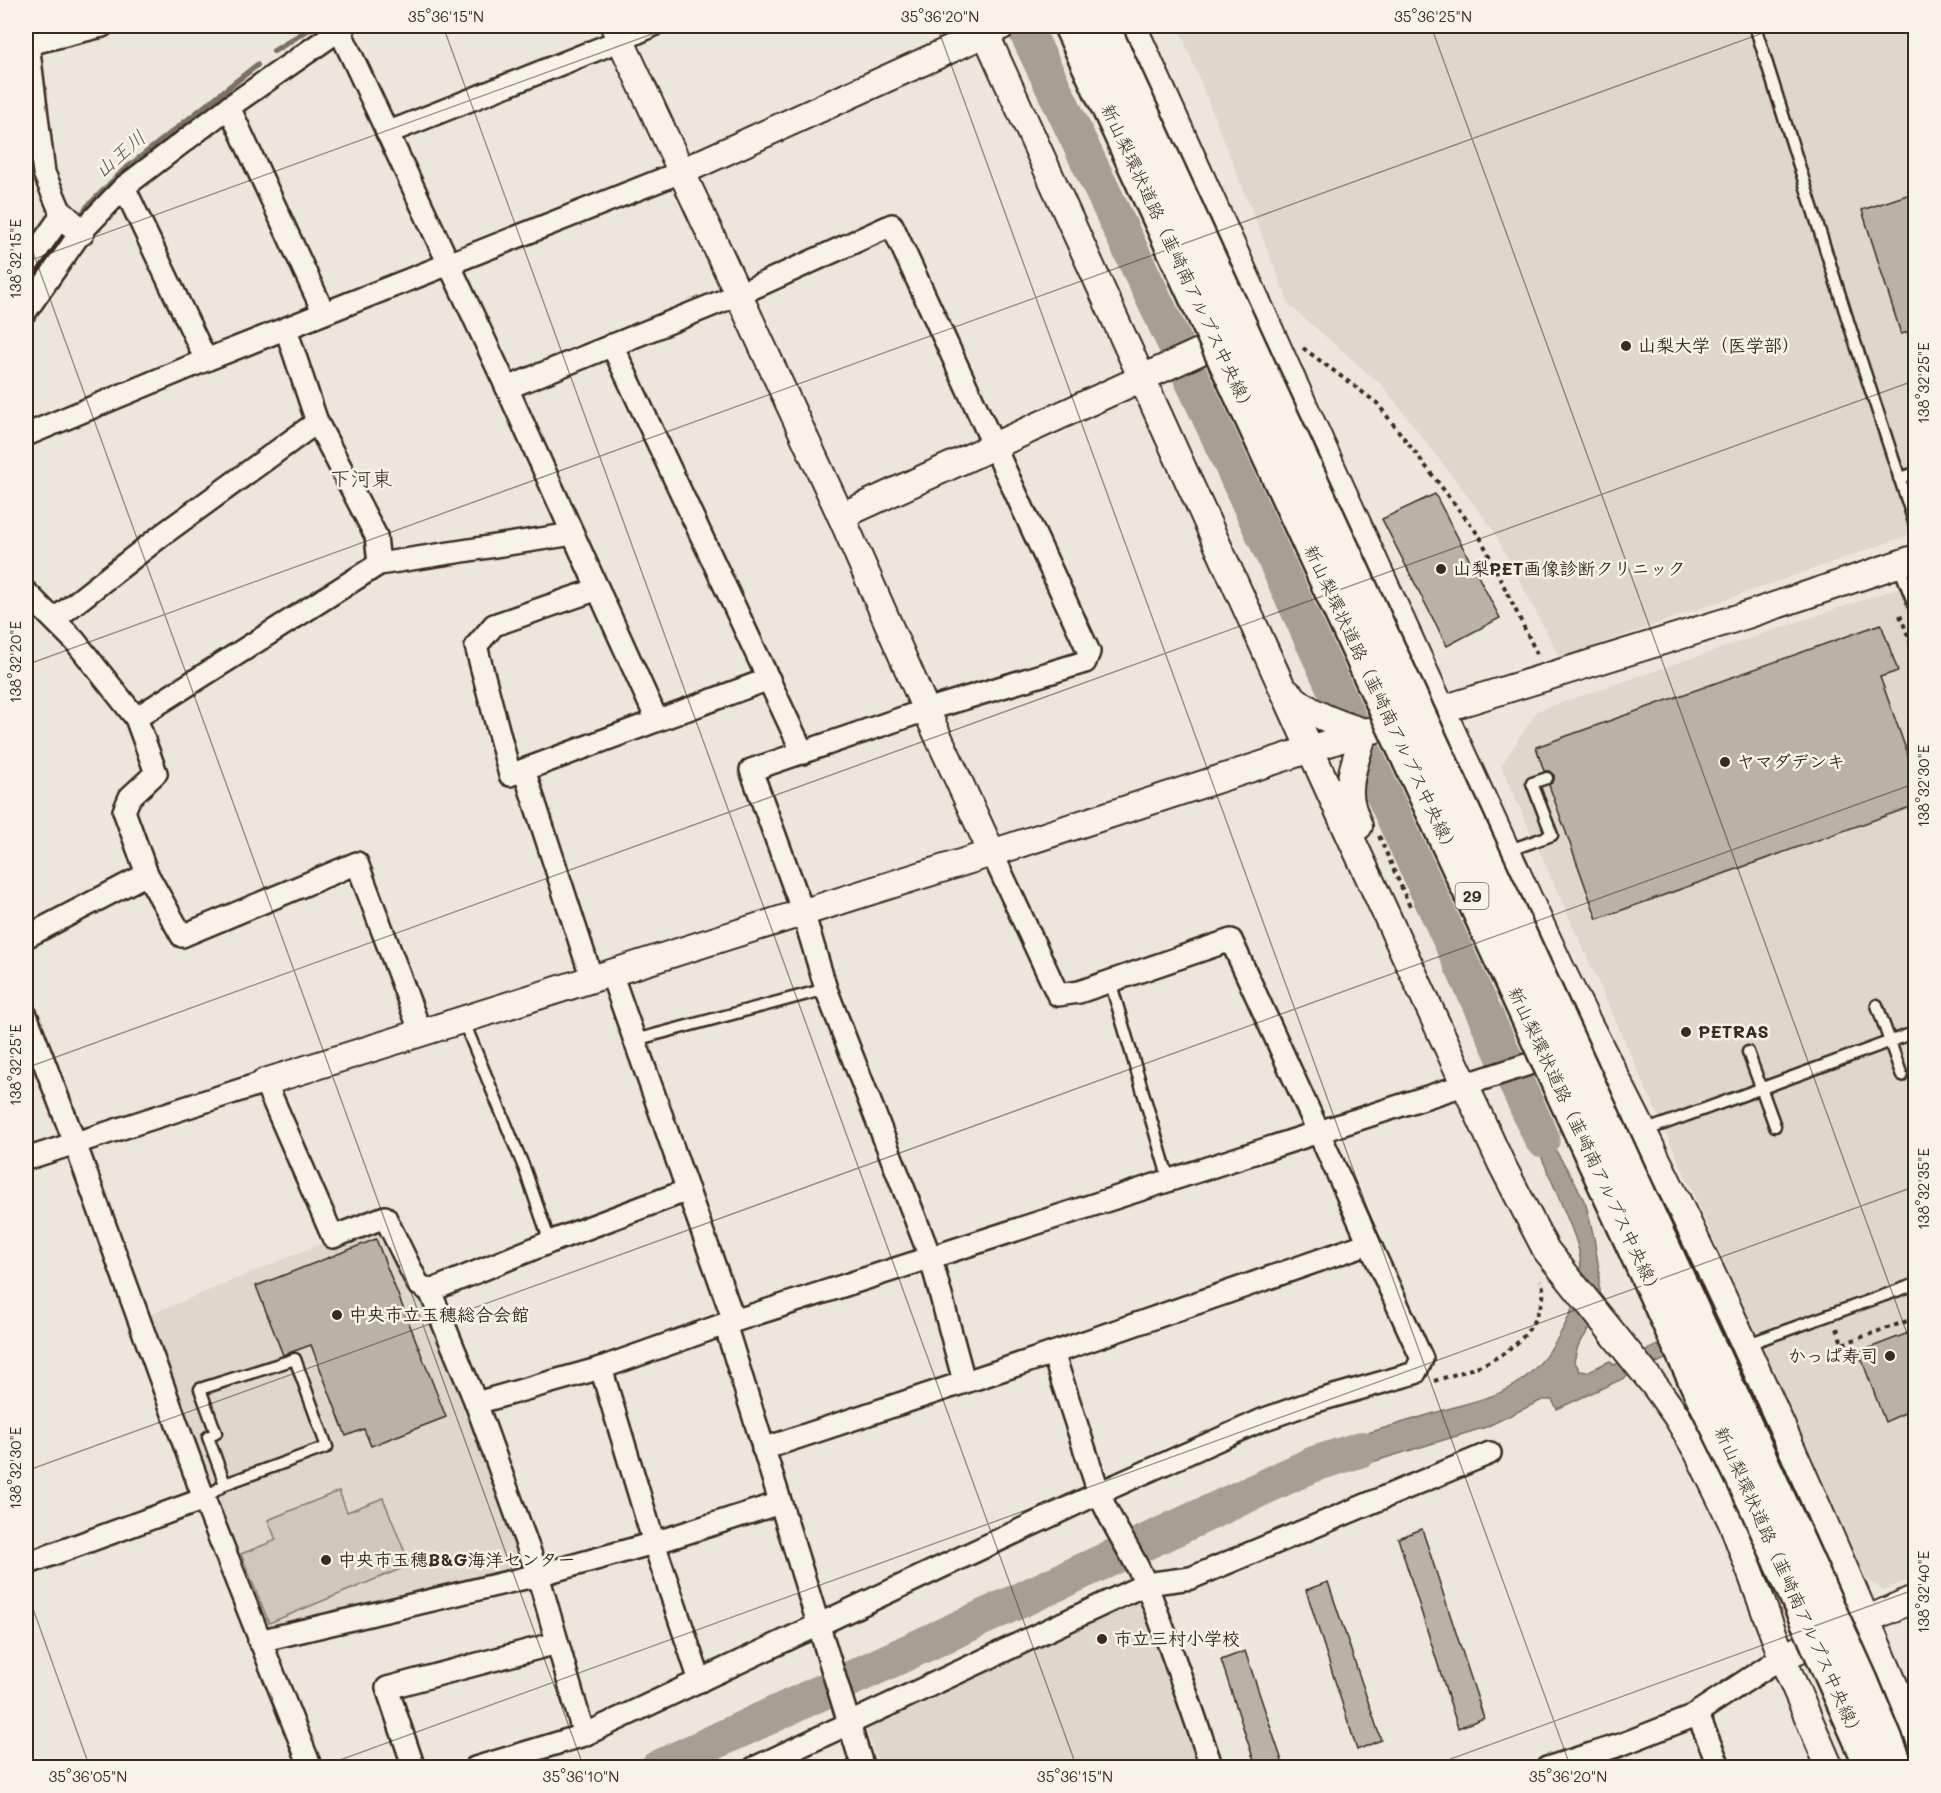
<svg xmlns="http://www.w3.org/2000/svg" width="1941" height="1793" font-family="Mali,'Klee One',sans-serif">
<style>
.built{fill:#ddd7cc}
.green{fill:#cec8bc;stroke:#84796d;stroke-width:1.5}
.water{fill:#a89f93;stroke:#7c7064;stroke-width:1.5}
.lines{fill:none;stroke-linecap:round;stroke-linejoin:round}
.stream{stroke:#7c7064;stroke-width:6}
.river{stroke:#a89f93;stroke-width:36}
.building{fill:#bab2a7;stroke:#3b2a1e;stroke-width:1.5}
.service-casing{stroke:#3b2a1e;stroke-width:15}
.minor-casing{stroke:#3b2a1e;stroke-width:26}
.tertiary-casing{stroke:#3b2a1e;stroke-width:30}
.path{stroke:#3b2a1e;stroke-width:4;stroke-dasharray:4.5 4.5;stroke-linecap:butt}
.service{stroke:#f7f3e8;stroke-width:10}
.minor{stroke:#f7f3e8;stroke-width:21}
.tertiary{stroke:#f7f3e8;stroke-width:26}
.motorway-bridge-casing{stroke:#3b2a1e;stroke-width:38;stroke-linecap:butt}
.motorway-bridge{stroke:#f7f3e8;stroke-width:33}
.ticks{fill:none;stroke:#3b2a1e;stroke-width:1.5;stroke-opacity:0.45}
.poi-dot{fill:#3b2a1e;stroke:#f7f3e8;stroke-width:2}
.labels{text-anchor:middle;stroke-width:5;stroke-linejoin:round;paint-order:stroke}
.shield{fill:#f7f3e8;stroke:#73665b;stroke-width:1.5}
.shield-label{font-size:16px;font-weight:bold;fill:#3b2a1e}
.street-label{font-size:18px;fill:#3b2a1e;stroke:#f7f3e8}
.poi-label{font-size:18px;font-weight:bold;fill:#3b2a1e;stroke:#f7f3e8;text-anchor:start}
.water-label{font-size:20px;font-style:italic;fill:#615347;stroke:#f7f3e8}
.quarter-label{font-size:21px;fill:#3b2a1e;stroke:#f7f3e8}
.neatline{fill:none;stroke:#3b2a1e;stroke-width:2}
.ticks-label{font-size:15px;text-anchor:middle;fill:#3b2a1e}
</style>
<rect width="100%" height="100%" fill="#ece7dc"/>
<filter id="ink" filterUnits="userSpaceOnUse"><feTurbulence type="fractalNoise" baseFrequency=".0167" numOctaves="2"/><feDisplacementMap in="SourceGraphic" scale="12" xChannelSelector="R" yChannelSelector="G"/><feConvolveMatrix kernelMatrix="1 2 1 2 8 2 1 2 1" color-interpolation-filters="sRGB"/></filter>
<g filter="url(#ink)">
<!-- built -->
<g class="built">
<path d="M1178 26H1915V533L1560 658 1492 528 1383 386 1290 306Z"/>
<path d="M1915 582V1577L1884 1590 1867 1580 1501 766 1537 711Z"/>
<path d="M385 1217 418 1284 538 1575 259 1641 145 1317Z"/>
<path d="M1136 1595 1175 1682 1201 1767H879L866 1729Z"/>
</g>
<!-- green -->
<path class="green" d="M339 1491 347 1512 383 1498 410 1565 269 1623 241 1554 276 1540 268 1520Z"/>
<!-- water -->
<path class="water" d="M1525 1092 1546 1135 1575 1182 1586 1205 1594 1238 1599 1270V1298L1593 1323 1578 1346 1574 1361 1580 1371 1587 1372 1610 1361 1614 1365 1678 1336 1685 1350 1557 1409 1552 1400H1542L1486 1427 1320 1478 1311 1450C1354 1437 1398 1424 1441 1411 1466 1403 1496 1398 1518 1383 1552 1359 1586 1299 1580 1257 1578 1241 1570 1225 1564 1210 1554 1186 1544 1163 1534 1139L1531 1125 1518 1096Z"/>
<g class="lines">
<!-- stream -->
<g class="stream">
<path d="M274 51 314 26"/>
<path d="M77 221 88 206 123 171 257 65"/>
<path d="M26 288 69 232"/>
</g>
<!-- river -->
<g class="river">
<path d="M1024 26 1200 396 1542 1139"/>
<path d="M658 1768 1314 1464 1362 1449"/>
</g>
</g>
<!-- building -->
<g class="building">
<path d="M1916 192V330L1901 334 1862 210Z"/>
<path d="M1435 494 1500 618 1447 646 1382 519Z"/>
<path d="M1881 624 1898 671 1880 677 1916 777V805L1597 919 1549 785 1554 780V775L1549 771H1544L1536 747Z"/>
<path d="M376 1239 446 1417 371 1446 364 1429 346 1436 311 1345 283 1355 256 1286Z"/>
<path d="M1916 1330V1408L1885 1422 1859 1352Z"/>
<path d="M1422 1529 1484 1718 1458 1728 1398 1538Z"/>
<path d="M1328 1582 1381 1740 1357 1750 1306 1590Z"/>
<path d="M1245 1651 1284 1767H1256L1221 1660Z"/>
</g>
<g class="lines">
<!-- service casing -->
<g class="service-casing">
<g id="service">
<path d="M1755 26 1849 324 1916 528"/>
<path d="M1899 478 1916 473"/>
<path d="M1898 564 1916 610"/>
<path d="M1507 851 1552 835 1532 783 1547 778"/>
<path d="M1110 981 1169 1180"/>
<path d="M1877 1005 1902 1076"/>
<path d="M463 1020 525 1170 550 1242"/>
<path d="M635 1040 826 989"/>
<path d="M1748 1052 1775 1126"/>
<path d="M1644 1131 1916 1032"/>
<path d="M1745 1345 1916 1284"/>
<path d="M204 1499 225 1484 327 1447 295 1359 200 1389 216 1433 208 1437 225 1484"/>
</g>
</g>
<!-- minor casing -->
<g class="minor-casing">
<g id="minor">
<path d="M26 27 44 173 62 215 26 266"/>
<path d="M339 29 507 388 657 720"/>
<path d="M28 44 102 26"/>
<path d="M229 107 324 313"/>
<path d="M387 133 621 40 652 26"/>
<path d="M124 187 206 360"/>
<path d="M26 311 81 232 124 187 229 107 345 26"/>
<path d="M286 329 317 422 376 536 379 564"/>
<path d="M612 345 803 753"/>
<path d="M507 388 737 295 892 225 1089 652 1085 662 926 710 751 770 803 912 826 989 931 1259 964 1381"/>
<path d="M26 435 206 360 681 172"/>
<path d="M598 589 494 625 476 646 510 775 769 679"/>
<path d="M26 592 75 641 136 718 156 773 130 797 124 811 147 874 26 937"/>
<path d="M55 619 162 535 317 422"/>
<path d="M136 718 379 564 573 534"/>
<path d="M524 770 592 979"/>
<path d="M147 874 182 936 357 863 421 1033"/>
<path d="M611 973 734 1321"/>
<path d="M26 1015 75 1143 204 1499 311 1768"/>
<path d="M26 1159 265 1082 333 1237 385 1217 418 1284 430 1291 476 1403 538 1575 584 1735"/>
<path d="M430 1291 550 1242 688 1190"/>
<path d="M725 1324 863 1768"/>
<path d="M1053 1353 1099 1493C1112 1526 1134 1555 1147 1587 1171 1646 1191 1707 1212 1768"/>
<path d="M601 1368 654 1543 700 1681"/>
<path d="M476 1403 601 1368 725 1324 1529 1064 1556 1051"/>
<path d="M763 1449 1053 1353 1369 1243"/>
<path d="M26 1564 204 1499"/>
<path d="M259 1641 538 1575 654 1543 780 1503"/>
<path d="M1697 1713 1720 1768"/>
<path d="M414 1768 387 1688 557 1643"/>
<path d="M475 1768 584 1735 1099 1493 1262 1420 1313 1402 1415 1373 1422 1359 1231 940 1079 992 1058 995 992 853"/>
<path d="M754 1768 1146 1584 1191 1578 1490 1453"/>
<path d="M1547 1768 1620 1745 1689 1718 1782 1657"/>
</g>
</g>
<!-- tertiary casing -->
<g class="tertiary-casing">
<g id="tertiary">
<path d="M614 26 841 516 926 710 992 853"/>
<path d="M982 26 1331 795 1501 1163 1546 1250 1655 1386 1677 1417 1698 1453 1733 1525 1782 1657 1830 1768"/>
<path d="M1133 26C1274 339 1414 653 1559 964 1586 1021 1616 1076 1644 1133 1742 1330 1830 1533 1916 1736"/>
<path d="M681 172 1002 26"/>
<path d="M62 215 81 232"/>
<path d="M841 516 1234 336"/>
<path d="M1287 692C1309 714 1336 723 1364 732 1359 751 1349 774 1350 794 1350 805 1355 816 1359 826"/>
<path d="M265 1082 992 853 1341 739 1394 724 1747 615 1916 558"/>
<path d="M1782 1657 1916 1598"/>
</g>
</g>
<!-- path -->
<g class="path">
<path d="M1303 348 1377 403 1480 537 1538 656"/>
<path d="M1900 615 1916 657"/>
<path d="M1379 836 1411 909"/>
<path d="M1837 1328 1842 1344 1916 1318"/>
<path d="M1434 1381C1477 1367 1519 1358 1538 1312 1542 1302 1547 1292 1540 1281"/>
</g>
<!-- service -->
<use href="#service" class="service"/>
<!-- minor -->
<use href="#minor" class="minor"/>
<!-- tertiary -->
<use href="#tertiary" class="tertiary"/>
<!-- motorway-bridge casing -->
<g class="motorway-bridge-casing">
<g id="motorway-bridge">
<path d="M1071 26 1701 1392 1756 1505 1873 1768"/>
<path d="M1102 26 1753 1443 1861 1681 1897 1768"/>
</g>
</g>
<!-- motorway-bridge -->
<use href="#motorway-bridge" class="motorway-bridge"/>
</g>
</g>
<!-- ticks -->
<path class="ticks" d="M443 26 1077 1768M937 26 1571 1768M1431 26 1916 1358M26 233 584 1768M26 262 674 26M26 665 1782 26M26 1068 1916 380M26 1471 1916 783M26 1589 90 1768M318 1768 1916 1186M1426 1768 1916 1589"/>
<!-- markers -->
<g class="poi-dot">
<circle cx="1626" cy="346" r="6"/>
<circle cx="1441" cy="569" r="6"/>
<circle cx="1725" cy="762" r="6"/>
<circle cx="1686" cy="1032" r="6"/>
<circle cx="337" cy="1315" r="6"/>
<circle cx="1890" cy="1356" r="6"/>
<circle cx="326" cy="1560" r="6"/>
<circle cx="1102" cy="1639" r="6"/>
</g>
<g class="labels">
<!-- shield labels -->
<rect class="shield" x="1455.5" y="883" width="33" height="26" rx="4.5"/>
<g class="shield-label">
<text x="1472" y="902">29</text>
</g>
<!-- street labels -->
<g class="street-label">
<text transform="translate(1178 259) rotate(65)" y="6">新山梨環状道路（韮崎南アルプス中央線）</text>
<text transform="translate(1381 700) rotate(65)" y="6">新山梨環状道路（韮崎南アルプス中央線）</text>
<text transform="translate(1585 1142) rotate(65)" y="6">新山梨環状道路（韮崎南アルプス中央線）</text>
<text transform="translate(1789 1583) rotate(66)" y="6">新山梨環状道路（韮崎南アルプス中央線）</text>
</g>
<!-- poi labels -->
<g class="poi-label">
<text x="1638" y="352">山梨大学（医学部）</text>
<text x="1453" y="575">山梨PET画像診断クリニック</text>
<text x="1737" y="768">ヤマダデンキ</text>
<text x="1698" y="1038">PETRAS</text>
<text x="349" y="1321">中央市立玉穂総合会館</text>
<text x="1878" y="1362" text-anchor="end">かっぱ寿司</text>
<text x="338" y="1566">中央市玉穂B&amp;G海洋センター</text>
<text x="1114" y="1645">市立三村小学校</text>
</g>
<!-- water labels -->
<g class="water-label">
<text transform="translate(120 154) rotate(-41)" y="7">山王川</text>
</g>
<!-- quarter labels -->
<g class="quarter-label">
<text x="361" y="486">下河東</text>
</g>
</g>
<!-- margin -->
<rect width="1941" height="1793" fill="none" stroke="#f7f3e8" stroke-width="66"/>
<rect x="33" y="33" width="1875" height="1727" class="neatline"/>
<g class="ticks-label">
<text x="446" y="22">35°36'15"N</text>
<text x="940" y="22">35°36'20"N</text>
<text x="1433" y="22">35°36'25"N</text>
<text transform="translate(16 259) rotate(-90)" y="5">138°32'15"E</text>
<text transform="translate(1924 383) rotate(-90)" y="5">138°32'25"E</text>
<text transform="translate(16 662) rotate(-90)" y="5">138°32'20"E</text>
<text transform="translate(1924 786) rotate(-90)" y="5">138°32'30"E</text>
<text transform="translate(16 1065) rotate(-90)" y="5">138°32'25"E</text>
<text transform="translate(1924 1189) rotate(-90)" y="5">138°32'35"E</text>
<text transform="translate(16 1468) rotate(-90)" y="5">138°32'30"E</text>
<text transform="translate(1924 1592) rotate(-90)" y="5">138°32'40"E</text>
<text x="88" y="1782">35°36'05"N</text>
<text x="581" y="1782">35°36'10"N</text>
<text x="1075" y="1782">35°36'15"N</text>
<text x="1568" y="1782">35°36'20"N</text>
</g>
</svg>
